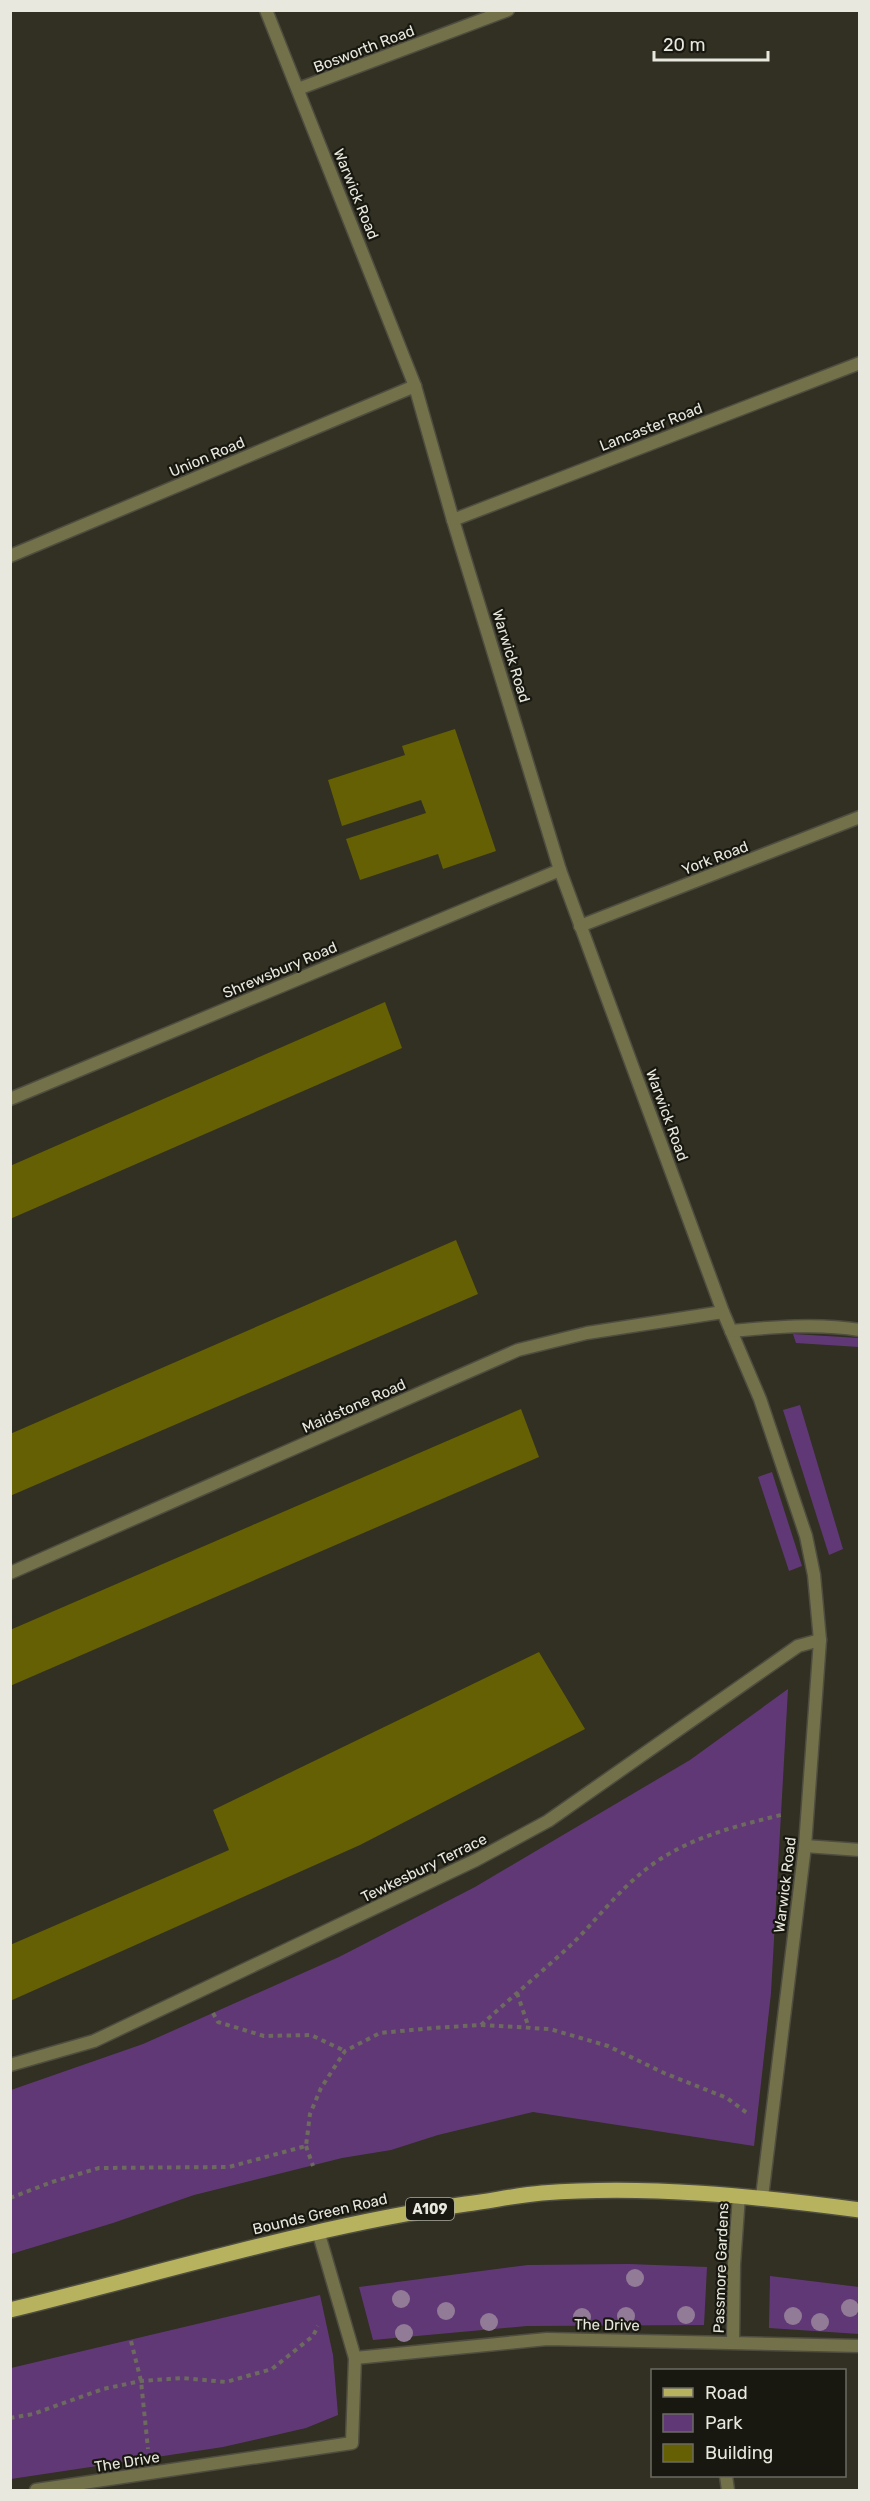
<svg xmlns="http://www.w3.org/2000/svg" width="870" height="2501" font-family="Rubik,sans-serif">
<style>
.green{fill:#613876}
.building{fill:#656003}
.lines{fill:none;stroke-linecap:round;stroke-linejoin:round}
.street-casing{stroke:#4e4d40;stroke-width:15}
.primary-casing{stroke:#4e4d40;stroke-width:18}
.path{stroke:#6c6b5e;stroke-width:4;stroke-dasharray:4.5 4.5;stroke-linecap:butt}
.street{stroke:#73714a;stroke-width:12}
.primary{stroke:#b7b25e;stroke-width:15}
.tree{fill:#917b97}
.labels{text-anchor:middle;stroke-width:4.5;stroke-linejoin:round;paint-order:stroke}
.shield{fill:#181811;stroke:#aaaaa0;stroke-width:1.5}
.shield-label{font-size:14px;font-weight:bold;fill:#e8e8de}
.street-label{font-size:15px;fill:#e8e8de;stroke:#181811}
</style>
<rect width="100%" height="100%" fill="#313022"/>
<!-- green -->
<g class="green">
<path d="M793 1334 859 1338V1347L796 1343Z"/>
<path d="M800 1405 843 1549 829 1555 783 1410Z"/>
<path d="M772 1472 802 1566 789 1571 758 1477Z"/>
<path d="M788 1689 771 1993 754 2146 533 2112 438 2135 391 2150 342 2158 194 2195 113 2223 11 2254V2090L143 2044 339 1957 475 1887 690 1760Z"/>
<path d="M629 2264 707 2267 704 2325 527 2326 373 2340 359 2287 528 2265Z"/>
<path d="M770 2276 859 2287V2334L769 2328Z"/>
<path d="M320 2295 333 2355 338 2415 306 2428 223 2447 11 2479V2368Z"/>
</g>
<!-- building -->
<g class="building">
<path d="M455 729 496 851 443 869 438 854 360 880 346 839 426 813 421 800 342 826 328 780 405 755 402 746Z"/>
<path d="M385 1002 402 1048 10 1219V1166Z"/>
<path d="M456 1240 478 1294 10 1496V1434Z"/>
<path d="M521 1409 539 1457 10 1686V1630Z"/>
<path d="M539 1652 585 1729 360 1845 10 2001V1945L229 1850 213 1810Z"/>
</g>
<g class="lines">
<!-- street casing -->
<g class="street-casing">
<g id="street">
<path d="M266 10 415 386 453 520 560 870 723 1312 760 1399 806 1536 814 1575 820 1640 805 1846 762 2197"/>
<path d="M298 89 508 10"/>
<path d="M453 520 860 363"/>
<path d="M10 556 415 386"/>
<path d="M580 926 860 817"/>
<path d="M10 1099 560 870"/>
<path d="M731 1331C773 1327 818 1323 860 1330"/>
<path d="M10 1573 518 1350 587 1333 723 1312"/>
<path d="M805 1846 860 1850"/>
<path d="M10 2065 94 2041 476 1860 548 1821 798 1646 820 1640"/>
<path d="M733 2342 734 2264 739 2196"/>
<path d="M355 2358 547 2339 860 2346"/>
<path d="M726 2476 728 2490"/>
<path d="M36 2490 352 2443 355 2358 318 2231"/>
</g>
</g>
<!-- primary casing -->
<g class="primary-casing">
<path id="primary" d="M10 2310C162 2273 312 2226 466 2204 491 2201 517 2195 542 2193 648 2185 755 2196 860 2210"/>
</g>
<!-- path -->
<g class="path">
<path d="M517 1993 529 2028"/>
<path d="M213 2013 218 2022 264 2036 311 2035 345 2051"/>
<path d="M481 2025C512 1997 544 1970 574 1942 600 1916 622 1886 653 1864 691 1837 736 1826 781 1815"/>
<path d="M306 2146 313 2166"/>
<path d="M10 2198 52 2182 99 2168 229 2167 306 2146 310 2114 321 2088 345 2051 380 2033 433 2028 480 2025 550 2029 608 2046 664 2073 727 2098 747 2113"/>
<path d="M131 2341 141 2381 148 2449"/>
<path d="M10 2418 33 2414 103 2389 141 2381 182 2378 226 2382 272 2369 313 2336 318 2326"/>
</g>
<!-- street -->
<use href="#street" class="street"/>
<!-- primary -->
<use href="#primary" class="primary"/>
</g>
<!-- trees -->
<g class="tree">
<circle cx="635" cy="2278" r="9"/>
<circle cx="401" cy="2299" r="9"/>
<circle cx="850" cy="2308" r="9"/>
<circle cx="446" cy="2311" r="9"/>
<circle cx="686" cy="2315" r="9"/>
<circle cx="626" cy="2316" r="9"/>
<circle cx="793" cy="2316" r="9"/>
<circle cx="582" cy="2317" r="9"/>
<circle cx="489" cy="2322" r="9"/>
<circle cx="820" cy="2322" r="9"/>
<circle cx="404" cy="2333" r="9"/>
</g>
<g class="labels">
<!-- shield labels -->
<rect class="shield" x="406" y="2198" width="48" height="22" rx="4.5"/>
<g class="shield-label">
<text x="430" y="2214">A109</text>
</g>
<!-- street labels -->
<g class="street-label">
<text transform="translate(364 49) rotate(-21)" y="5">Bosworth Road</text>
<text transform="translate(356 194) rotate(68)" y="5">Warwick Road</text>
<text transform="translate(651 427) rotate(-21)" y="5">Lancaster Road</text>
<text transform="translate(207 457) rotate(-23)" y="5">Union Road</text>
<text transform="translate(511 656) rotate(73)" y="5">Warwick Road</text>
<text transform="translate(715 858) rotate(-21)" y="5">York Road</text>
<text transform="translate(280 970) rotate(-23)" y="5">Shrewsbury Road</text>
<text transform="translate(667 1115) rotate(70)" y="5">Warwick Road</text>
<text transform="translate(354 1406) rotate(-24)" y="5">Maidstone Road</text>
<text transform="translate(424 1868) rotate(-26)" y="5">Tewkesbury Terrace</text>
<text transform="translate(785 1885) rotate(-83)" y="5">Warwick Road</text>
<text transform="translate(320 2214) rotate(-13)" y="5">Bounds Green Road</text>
<text transform="translate(721 2268) rotate(-88)" y="5">Passmore Gardens</text>
<text transform="translate(607 2325) rotate(1)" y="5">The Drive</text>
<text transform="translate(127 2462) rotate(-9)" y="5">The Drive</text>
</g>
</g>
<!-- border -->
<rect width="870" height="2501" fill="none" stroke="#e8e8de" stroke-width="24"/>
<!-- legend -->
<rect x="651" y="2369" width="195" height="108" fill="#181811" stroke="#6b6b63" stroke-width="1.5"/>
<rect x="663" y="2388" width="30" height="9" fill="#b7b25e" stroke="#6b6b63" stroke-width="1.5"/>
<text x="705" y="2399" font-size="18" fill="#e8e8de">Road</text>
<rect x="663" y="2414" width="30" height="18" fill="#613876" stroke="#6b6b63" stroke-width="1.5"/>
<text x="705" y="2429" font-size="18" fill="#e8e8de">Park</text>
<rect x="663" y="2444" width="30" height="18" fill="#656003" stroke="#6b6b63" stroke-width="1.5"/>
<text x="705" y="2459" font-size="18" fill="#e8e8de">Building</text>
<!-- scale -->
<path d="M654 51v9h114v-9" fill="none" stroke="#e8e8de" stroke-width="3"/>
<text x="663" y="51" font-size="18" fill="#e8e8de" stroke="#181811" stroke-width="4.5" paint-order="stroke">20 m</text>
</svg>
